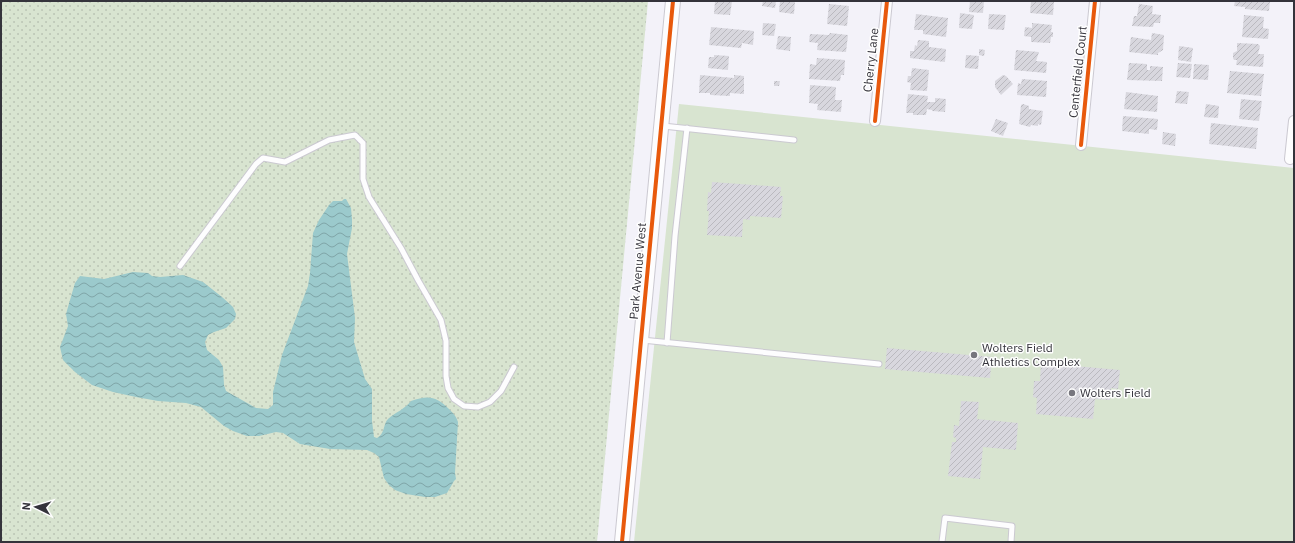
<svg xmlns="http://www.w3.org/2000/svg" width="1295" height="543" font-family="'IBM Plex Sans',sans-serif">
<style>
.grass{fill:url(#grass-dots)}
.garden{fill:#d8e4d0}
.water{fill:url(#water-waves)}
.building{fill:url(#building-hatch)}
.lines{fill:none;stroke-linecap:round;stroke-linejoin:round}
.lane-casing{stroke:#cbc9d1;stroke-width:7}
.street-casing{stroke:#cbc9d1;stroke-width:12}
.secondary-casing{stroke:#cbc9d1;stroke-width:16}
.lane{stroke:#fdfdfe;stroke-width:5}
.street{stroke:#fdfdfe;stroke-width:10}
.secondary{stroke:#fdfdfe;stroke-width:14}
.cycleway-casing{stroke:#fefefe;stroke-width:6}
.cycleway{stroke:#e8590c;stroke-width:4}
.poi-dot{fill:#77767e;stroke:#fefefe;stroke-width:1.5}
.labels{text-anchor:middle;stroke-width:3;stroke-linejoin:round;paint-order:stroke}
.street-label{font-size:12px;fill:#34333b;stroke:#fefefe}
.poi-label{font-size:12px;fill:#34333b;stroke:#fefefe;text-anchor:start}
</style>
<defs>
<pattern id="grass-dots" width="8" height="8" patternUnits="userSpaceOnUse"><rect width="8" height="8" fill="#d8e4d0"/><path d="M2 2h.1M6 6h.1" fill="none" stroke="#bac4b4" stroke-width="1.8" stroke-linecap="round"/></pattern>
<pattern id="water-waves" width="16" height="10" patternUnits="userSpaceOnUse"><rect width="16" height="10" fill="#9bcacc"/><path d="M0 5q4-4 8 0t8 0" fill="none" stroke="#7fa5a7"/></pattern>
<pattern id="building-hatch" width="6" height="6" patternUnits="userSpaceOnUse"><rect width="6" height="6" fill="#d8d7de"/><path d="M-1 1l2-2M0 6l6-6M5 7l2-2" fill="none" stroke="#bab9bf"/></pattern>
</defs>
<rect width="100%" height="100%" fill="#f3f2f9"/>
<!-- grass -->
<path class="grass" d="M1 1H648L597 542H1Z"/>
<!-- garden -->
<path class="garden" d="M679 104 1294 168V542H634Z"/>
<!-- water -->
<path class="water" d="M344 199H346L351 208 352 219V228L347 254 355 318 354 342 365 379 372 389V421L374 437 377 438C385 434 383 424 388 419 396 412 405 409 411 401 428 395 436 396 449 409 453 413 456 416 458 422L455 473 456 479 454 481 447 493 435 497H425L406 494 395 490 389 485 384 478 379 457 374 453 367 450 330 449 300 444 283 433 276 432 259 436H247L233 431 224 426 201 407 186 403 158 401 136 397 113 392 92 385 75 372 63 360 60 347 68 326 66 314 70 300 75 283 80 276 104 279 133 272 148 273 152 276 160 277 183 275 203 282 222 297 233 307 236 314 235 319 226 328 214 332 208 335 205 342 207 350 219 360 223 367 224 385 226 391 256 408 268 409 273 405V392L282 355 308 286 310 273 313 233 319 220 329 205 333 201H342Z"/>
<!-- building -->
<g class="building">
<path d="M715 1H732L730 15 714 14Z"/>
<path d="M763 1H776L775 8 762 6Z"/>
<path d="M780 1H795L794 14 779 12Z"/>
<path d="M970 1H984L983 13 969 12Z"/>
<path d="M1031 1H1054L1053 15 1030 13Z"/>
<path d="M1235 1H1270L1269 11 1245 9V7L1234 6Z"/>
<path d="M829 4 849 6 847 26 827 24Z"/>
<path d="M1139 4 1153 6 1152 14 1161 15 1160 23H1154L1153 27 1132 26 1134 16H1137Z"/>
<path d="M960 13 974 15 972 29 959 28Z"/>
<path d="M916 14 948 18 946 37 923 34V30H914Z"/>
<path d="M989 14 1006 15 1004 30 988 29Z"/>
<path d="M1244 15 1264 17 1263 28 1269 29 1268 39 1242 37Z"/>
<path d="M763 23 776 24 774 36 762 35Z"/>
<path d="M1032 23 1052 25 1051 32H1053V37H1051L1050 43 1031 42V37L1024 36 1025 27 1032 28Z"/>
<path d="M711 27 754 31 753 45 742 43 741 48 709 45Z"/>
<path d="M830 33 848 35 846 52 817 50 818 43 809 42 810 34 829 35Z"/>
<path d="M1152 33 1164 35 1163 50 1158 53V55L1129 52 1131 37 1151 40Z"/>
<path d="M778 36 791 37 790 51 776 49Z"/>
<path d="M918 40 929 41V47L946 49 945 62 910 58V51H914L915 45 917 46Z"/>
<path d="M1237 43 1258 44 1260 46 1258 54H1264L1263 67 1236 65 1237 60H1234L1233 58V53L1237 51Z"/>
<path d="M1179 46 1193 48 1191 62 1178 60Z"/>
<path d="M979 49 985 50 984 56 979 55Z"/>
<path d="M1016 50 1039 52 1036 61 1047 62 1046 73 1014 70Z"/>
<path d="M714 55 729 56 728 70 708 68 709 57H714Z"/>
<path d="M966 55 979 56 978 69 965 68Z"/>
<path d="M817 58 845 60 844 75H841L840 81 809 79 810 64 816 65Z"/>
<path d="M1129 63 1147 64V70H1150V66L1163 67 1162 81 1127 80Z"/>
<path d="M1178 63 1192 64 1190 78 1176 77Z"/>
<path d="M1194 64 1209 65 1208 80 1193 79Z"/>
<path d="M912 68 929 70 927 91 910 90 911 83 907 82 908 76H911Z"/>
<path d="M1230 71 1264 74 1261 96 1227 93Z"/>
<path d="M700 75 734 78V75L744 76V94L730 93V96L710 95V93H699Z"/>
<path d="M1003 75 1006 76 1013 84 1001 95 995 87V81Z"/>
<path d="M1022 79 1047 81 1046 97 1017 95 1018 83 1021 84Z"/>
<path d="M774 81H780L779 86H774Z"/>
<path d="M810 85 836 87 835 100H842L841 112 817 110 818 104 809 103Z"/>
<path d="M1177 91 1189 92 1187 104 1175 103Z"/>
<path d="M1126 92 1158 96 1157 112 1124 109Z"/>
<path d="M908 94 928 96 927 102H935V98L946 99 945 112 932 111V110L927 109 926 115H913V113H906Z"/>
<path d="M1241 99 1262 101 1259 121 1239 119Z"/>
<path d="M1023 104 1029 106V109L1043 111 1041 125 1038 124V126L1031 125 1030 127 1019 124 1021 105Z"/>
<path d="M1206 104 1219 106 1218 118 1204 117Z"/>
<path d="M1123 116 1158 119 1157 130 1149 129V134L1122 131Z"/>
<path d="M996 119 1008 123 1003 136 991 131Z"/>
<path d="M1211 123 1258 128 1256 149 1209 144Z"/>
<path d="M1163 132 1176 134 1175 146 1162 144Z"/>
<path d="M712 182 781 187 780 196H783L781 218 750 216V220L743 219 742 237 707 235 709 211H707L708 192 711 193Z"/>
<path d="M887 348 992 357 990 378 885 369Z"/>
<path d="M1041 363 1120 370 1118 389 1111 388 1110 400 1095 399 1093 419 1036 414 1037 398 1033 397 1034 381H1040Z"/>
<path d="M961 401 979 402 977 419 1018 423 1016 450 983 447 980 479 948 476 952 442H956V438L953 437 954 425 959 426Z"/>
</g>
<g class="lines">
<!-- lane casing -->
<g class="lane-casing">
<g id="lane">
<path d="M663 126 794 140"/>
<path d="M180 266 256 164 263 158 285 162 329 140 355 135 363 143V179L369 197 401 248 418 280 441 320 446 341V376L448 388 454 399 464 406 478 407 490 402 501 391 514 367"/>
<path d="M642 340 879 364"/>
<path d="M667 343 675 236 687 128"/>
<path d="M942 542 945 518 1012 526 1011 542"/>
</g>
</g>
<!-- street casing -->
<g class="street-casing">
<g id="street">
<path d="M875 121 887 1"/>
<path d="M1081 145 1095 1"/>
<path d="M1290 159 1294 121"/>
</g>
</g>
<!-- secondary casing -->
<g class="secondary-casing">
<path id="secondary" d="M622 542 673 1"/>
</g>
<!-- lane -->
<use href="#lane" class="lane"/>
<!-- street -->
<use href="#street" class="street"/>
<!-- secondary -->
<use href="#secondary" class="secondary"/>
<!-- cycleway casing -->
<g class="cycleway-casing">
<g id="cycleway">
<path d="M875 121 887 1"/>
<path d="M1081 145 1095 1"/>
<path d="M622 542 673 1"/>
</g>
</g>
<!-- cycleway -->
<use href="#cycleway" class="cycleway"/>
</g>
<!-- markers -->
<g class="poi-dot">
<circle cx="974" cy="355" r="4"/>
<circle cx="1072" cy="393" r="4"/>
</g>
<g class="labels">
<!-- street labels -->
<g class="street-label">
<text transform="translate(871 60) rotate(-84)" y="4">Cherry Lane</text>
<text transform="translate(1078 72) rotate(-84)" y="4">Centerfield Court</text>
<text transform="translate(638 271) rotate(-85)" y="4">Park Avenue West</text>
</g>
<!-- poi labels -->
<g class="poi-label">
<text x="982" y="352">Wolters Field<tspan x="982" dy="14">Athletics Complex</tspan></text>
<text x="1080" y="397">Wolters Field</text>
</g>
</g>
<!-- border -->
<rect width="1295" height="543" fill="none" stroke="#34333b" stroke-width="4"/>
<!-- north arrow -->
<g transform="translate(36 507) rotate(275)" stroke="#fefefe" stroke-width="3" paint-order="stroke">
<path d="M0-3L7 15L0 10L-7 15Z" fill="#34333b"/>
<text y="-6" font-size="11" font-weight="bold" text-anchor="middle" fill="#34333b">N</text>
</g>
</svg>
